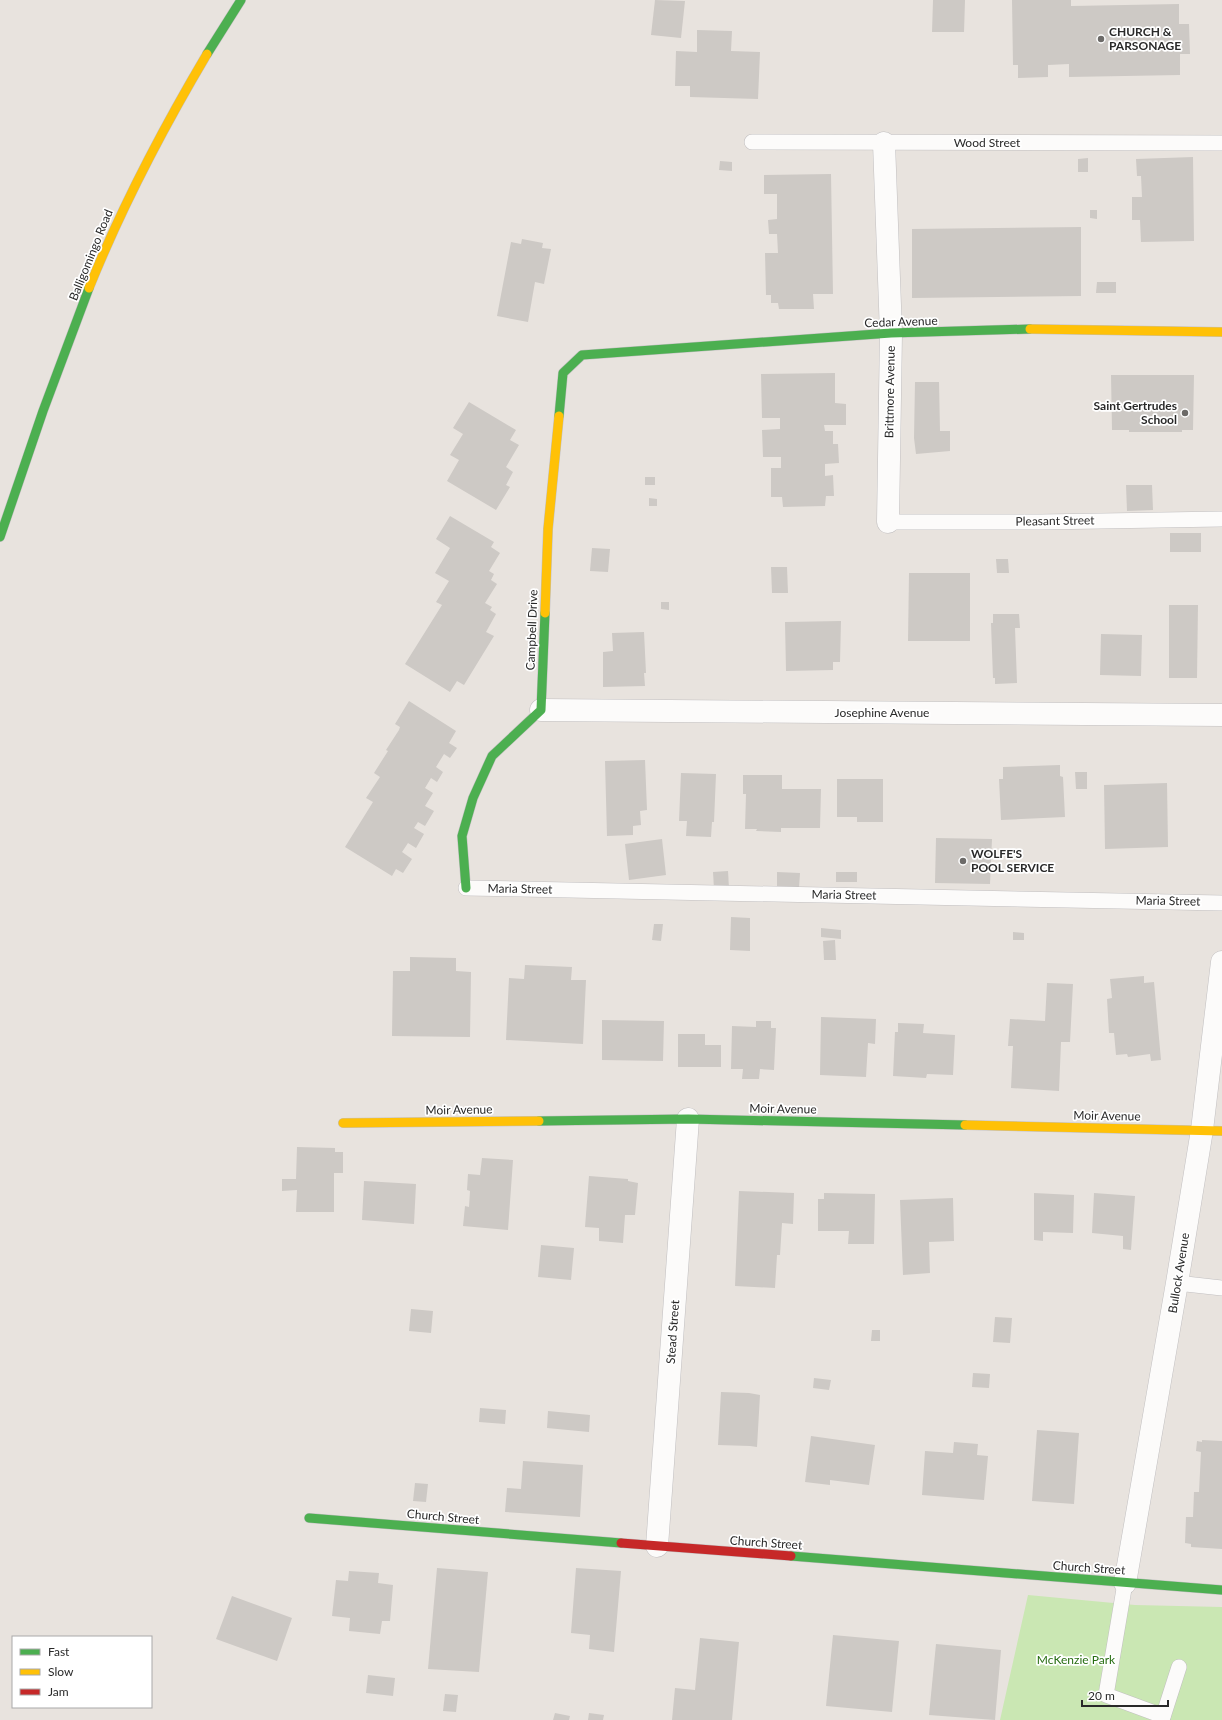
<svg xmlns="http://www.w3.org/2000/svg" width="1222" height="1720" font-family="Lato,sans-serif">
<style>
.green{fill:#cae7b3}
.building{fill:#cdc9c5}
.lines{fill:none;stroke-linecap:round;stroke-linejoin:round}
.lane-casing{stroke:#c1bfc0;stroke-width:16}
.street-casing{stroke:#c1bfc0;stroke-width:23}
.fast-casing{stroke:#c1bfc0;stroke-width:10}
.slow-casing{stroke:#c1bfc0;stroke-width:10}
.jam-casing{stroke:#c1bfc0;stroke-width:10}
.lane{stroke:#fcfbfa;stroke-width:15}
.street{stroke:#fcfbfa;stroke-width:22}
.fast{stroke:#4caf50;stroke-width:9}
.slow{stroke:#ffc107;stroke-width:9}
.jam{stroke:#c62828;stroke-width:9}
.poi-dot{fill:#6c6a68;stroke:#fff;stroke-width:1.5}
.labels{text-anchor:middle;stroke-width:3.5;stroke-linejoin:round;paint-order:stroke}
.poi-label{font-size:12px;font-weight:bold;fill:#292929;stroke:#fff;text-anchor:start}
.street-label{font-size:12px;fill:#292929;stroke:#fff}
.park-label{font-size:12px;fill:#276d12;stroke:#fff}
</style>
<rect width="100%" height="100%" fill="#e8e3de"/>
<!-- green -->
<path class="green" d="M1028 1595 1135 1605 1222 1607V1720H1000Z"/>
<!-- building -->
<g class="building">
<path d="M655 0 685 1 681 38 651 35Z"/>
<path d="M933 0H965L964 32H932Z"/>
<path d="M1012 0H1071V6L1179 4V24H1189L1190 54H1180V75L1069 77V64L1048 65V77L1018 78V65H1013Z"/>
<path d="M697 30 732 31 731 51 760 52 758 99 690 97V86H675L676 51 697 52Z"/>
<path d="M1193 157 1194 241 1141 242 1140 220H1132V197H1142L1141 176H1137L1136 159Z"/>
<path d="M1088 158V172H1078V159Z"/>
<path d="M720 161 732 162V171L719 170Z"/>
<path d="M831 174 833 294H813L814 309H779L778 303H771V295H766L765 253H778L777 234H769L768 220 777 219V194H764V175Z"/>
<path d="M1090 210H1097V219L1090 218Z"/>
<path d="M1081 227V296L912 298V229Z"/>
<path d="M522 239 543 243 542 248 551 249 544 284 535 282 528 322 497 316 511 242 521 244Z"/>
<path d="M1097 282H1116V293H1096Z"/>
<path d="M835 373V403L846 404V425H824L825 431H833V444H838L839 463 825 464V476L833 475 834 496H826L825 506 783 507 782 497H771V468H781V457H763L762 430 780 429V418H762L761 374Z"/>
<path d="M1111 375H1194L1193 430H1182V432H1129V430H1112Z"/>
<path d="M915 382H939L940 431H950V451L916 454 914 438Z"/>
<path d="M469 402 516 430 510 440 519 445 506 467 513 472 506 485 510 487 496 510 447 481 459 460 450 455 463 434 453 428Z"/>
<rect x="645" y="477" width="10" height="8"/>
<path d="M1126 485H1152L1153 510 1127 511Z"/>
<path d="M649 498 657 499V506H649Z"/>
<path d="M450 516 494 542 491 547 500 553 489 571 494 574 491 580 497 584 485 603 492 607 490 610 496 614 486 632 494 636 464 685 457 681 450 692 405 664 442 605 436 602 449 581 435 573 450 548 436 539Z"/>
<rect x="1170" y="533" width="31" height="19"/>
<path d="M592 548 610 549 608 572 590 571Z"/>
<path d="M996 559H1008L1009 573H997Z"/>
<path d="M771 567H787L788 593H772Z"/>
<path d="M909 573H970V641H908Z"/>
<path d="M661 602H669V610L661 609Z"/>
<path d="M1169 605H1198L1197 678H1169Z"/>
<path d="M993 614H1019L1020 628H1015L1017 683 995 684V678H993L991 623H993Z"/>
<path d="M841 621 840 662H833V670L786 671 785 622Z"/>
<path d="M644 632 646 673H644L645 686 603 687V652L613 651 612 633Z"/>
<path d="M1101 634 1142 635 1141 676 1100 675Z"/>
<path d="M409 701 456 731 449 743 457 748 450 758 444 754 436 767 443 772 437 782 431 778 425 788 433 793 425 806 434 811 425 826 418 822 414 828 424 834 416 848 408 843 402 852 412 859 403 873 396 869 392 876 345 847 373 802 366 798 380 777 374 773 388 751 386 750 399 730 400 727 395 724Z"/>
<path d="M645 760 647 810 640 811 641 825 633 826V835L607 836 605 761Z"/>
<path d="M1060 765V776L1063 777 1065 817 1001 820 999 779H1003V767Z"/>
<path d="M1075 772H1087V789H1076Z"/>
<path d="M681 773 716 774 714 822H712L711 837 686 836 687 821H679Z"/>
<path d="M743 775H782V789H821L820 828H781V832L756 831 757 829H745L746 794H743Z"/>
<path d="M837 779H883V822H857V817H837Z"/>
<path d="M1167 783 1168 847 1105 849 1104 785Z"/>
<path d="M936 838 992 839 990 884 935 883Z"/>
<path d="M662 839 666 875 629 880 625 844Z"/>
<path d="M728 871 729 888 714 889 713 872Z"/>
<path d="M777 872 800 873 799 888H777Z"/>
<rect x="836" y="872" width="21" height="10"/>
<path d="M731 917 750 918V951L730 950Z"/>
<path d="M654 924H663L661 941 652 940Z"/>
<path d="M821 928 841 930V939L821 937Z"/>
<path d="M1013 932 1024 933V940H1013Z"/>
<path d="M835 940 836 960H824L823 941Z"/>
<path d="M410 957 456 958V971L471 972 470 1037 392 1036 393 971H410Z"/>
<path d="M525 965 572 967 571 980H586L583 1044 506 1040 509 978 524 979Z"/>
<path d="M1144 976V983L1154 982 1161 1060 1151 1061 1150 1054 1128 1057 1127 1054 1116 1055 1114 1033H1109L1107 999 1112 998 1110 979Z"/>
<path d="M1047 983 1073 984 1070 1042H1061L1059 1091 1011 1088 1013 1046H1008L1010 1019 1045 1021Z"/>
<path d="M821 1017 876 1019 875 1044 868 1043 866 1077 820 1075Z"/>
<path d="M602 1020 664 1021 663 1061 602 1060Z"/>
<path d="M756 1021H771V1028H776L774 1070 760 1069 759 1079H742L743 1069H731L732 1026 756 1027Z"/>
<path d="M898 1023 924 1024 923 1033 955 1035 953 1075 927 1074 926 1078 893 1076 895 1032H898Z"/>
<path d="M678 1034H705V1045H721V1067H678Z"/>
<path d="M297 1147 335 1148V1152H343V1173H334V1212H296L297 1190 282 1191V1179H296Z"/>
<path d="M482 1158 513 1160 508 1230 463 1226 465 1206 469 1207 470 1191 467 1190 468 1174 480 1175Z"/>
<path d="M589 1176 628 1179V1181L638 1183 635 1215H625L623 1243 599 1241V1228L585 1227Z"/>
<path d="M364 1181 416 1184 414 1224 362 1220Z"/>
<path d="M739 1191 794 1193 793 1224 782 1223 780 1255H777L775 1288 735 1286Z"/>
<path d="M824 1193 875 1194 874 1244H848L849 1231H818V1199H824Z"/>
<path d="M1034 1193 1074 1195 1073 1233 1043 1232V1241L1034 1240Z"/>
<path d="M1094 1193 1135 1196 1131 1250 1123 1249V1236L1092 1233Z"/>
<path d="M953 1198 954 1241 929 1242 930 1273 903 1275 900 1200Z"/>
<path d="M541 1245 574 1248 571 1280 538 1277Z"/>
<path d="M411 1309 433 1311 431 1333 409 1331Z"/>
<path d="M995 1317 1012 1318 1010 1343 993 1342Z"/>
<path d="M872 1330H880V1341H871Z"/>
<path d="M973 1373 990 1374 989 1388 972 1387Z"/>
<path d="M814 1378 831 1380 829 1390 813 1388Z"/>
<path d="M721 1392 749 1393 760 1395 757 1447 750 1446 718 1445Z"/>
<path d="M480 1408 506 1410 505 1424 479 1422Z"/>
<path d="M548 1411 590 1415 589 1432 547 1428Z"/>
<path d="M1037 1430 1079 1433 1074 1504 1032 1501Z"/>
<path d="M811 1436 875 1445 869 1485 830 1480V1485L805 1482Z"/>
<path d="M1202 1440 1222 1441V1549L1191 1547V1544L1185 1543 1186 1517H1193L1194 1492H1199L1201 1452 1196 1451 1197 1441 1202 1442Z"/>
<path d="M954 1442 978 1444 977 1455 988 1456 984 1500 922 1495 925 1451 953 1453Z"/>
<path d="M523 1461 583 1465 580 1517 505 1512 507 1488 521 1489Z"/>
<path d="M415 1483 428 1484 426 1502 413 1501Z"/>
<path d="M437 1568 488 1572 479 1672 428 1669Z"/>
<path d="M576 1568 621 1571 614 1652 589 1649 590 1635 571 1633Z"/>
<path d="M349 1571 379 1573 378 1583 393 1585 390 1621H382L380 1634 349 1631 350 1618 332 1616 336 1580 348 1581Z"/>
<path d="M232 1596 292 1618 277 1661 216 1639Z"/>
<path d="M833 1635 899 1641 892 1712 826 1706Z"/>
<path d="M700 1638 739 1642 732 1720H672L675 1688 695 1690Z"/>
<path d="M936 1644 1001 1650 995 1720 929 1715Z"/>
<path d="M368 1675 395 1678 393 1696 366 1693Z"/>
<path d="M445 1694 458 1695 456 1712 443 1711Z"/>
<path d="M555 1713 570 1716 569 1720H553Z"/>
<path d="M589 1713 604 1715 603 1720H588Z"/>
</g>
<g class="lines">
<!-- lane casing -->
<g class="lane-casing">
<g id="lane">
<path d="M752 142 1222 143"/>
<path d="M888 522H1041L1222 519"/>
<path d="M466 888 1222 903"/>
<path d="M1177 1283 1222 1288"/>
<path d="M1125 1583 1106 1695 1163 1716"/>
<path d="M1162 1720 1179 1667"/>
</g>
</g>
<!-- street casing -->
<g class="street-casing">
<g id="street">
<path d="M884 143 891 333 888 522"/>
<path d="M541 710 1222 715"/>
<path d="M657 1546 688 1119"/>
<path d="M1125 1583 1177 1283 1202 1130 1222 962"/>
</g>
</g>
<!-- fast casing -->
<g class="fast-casing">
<g id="fast">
<path d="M207 54 241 0"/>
<path d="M559 416 563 373 582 355 891 333 1030 329"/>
<path d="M0 537 43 411 89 288"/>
<path d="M466 888 462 836 473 798 492 756 541 710 545 613"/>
<path d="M539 1121 688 1119 965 1125"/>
<path d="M309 1518 621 1543"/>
<path d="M791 1556 1222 1590"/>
</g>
</g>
<!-- slow casing -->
<g class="slow-casing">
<g id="slow">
<path d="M89 288C122 206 162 130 207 54"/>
<path d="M1030 329 1222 332"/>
<path d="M545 613 548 529 559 416"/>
<path d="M343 1123 539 1121"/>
<path d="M965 1125 1222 1131"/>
</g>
</g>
<!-- jam casing -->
<g class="jam-casing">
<path id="jam" d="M621 1543 791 1556"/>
</g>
<!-- lane -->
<use href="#lane" class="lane"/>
<!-- street -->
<use href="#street" class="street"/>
<!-- fast -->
<use href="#fast" class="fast"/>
<!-- slow -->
<use href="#slow" class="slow"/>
<!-- jam -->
<use href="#jam" class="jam"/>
</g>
<!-- markers -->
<g class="poi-dot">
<circle cx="1101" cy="39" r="4"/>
<circle cx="1185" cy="413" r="4"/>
<circle cx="963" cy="861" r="4"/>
</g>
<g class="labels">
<!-- poi labels -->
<g class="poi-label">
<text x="1109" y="36">CHURCH &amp;<tspan x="1109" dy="14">PARSONAGE</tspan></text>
<text x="1177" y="410" text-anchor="end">Saint Gertrudes<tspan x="1177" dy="14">School</tspan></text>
<text x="971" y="858">WOLFE'S<tspan x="971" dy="14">POOL SERVICE</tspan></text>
</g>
<!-- street labels -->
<g class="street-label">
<text x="987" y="147">Wood Street</text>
<text transform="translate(91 255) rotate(-68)" y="4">Balligomingo Road</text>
<text transform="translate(901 322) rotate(-2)" y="4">Cedar Avenue</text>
<text transform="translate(890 392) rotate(-89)" y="4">Brittmore Avenue</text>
<text transform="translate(1055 521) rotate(-1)" y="4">Pleasant Street</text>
<text transform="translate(532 630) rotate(-88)" y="4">Campbell Drive</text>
<text x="882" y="717">Josephine Avenue</text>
<text transform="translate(520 889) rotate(1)" y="4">Maria Street</text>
<text transform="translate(844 895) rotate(1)" y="4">Maria Street</text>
<text transform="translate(1168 901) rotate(1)" y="4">Maria Street</text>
<text transform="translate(783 1109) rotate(1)" y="4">Moir Avenue</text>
<text transform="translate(459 1110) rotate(-1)" y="4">Moir Avenue</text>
<text transform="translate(1107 1116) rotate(1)" y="4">Moir Avenue</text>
<text transform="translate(1179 1273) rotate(-81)" y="4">Bullock Avenue</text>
<text transform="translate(673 1332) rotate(-86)" y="4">Stead Street</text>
<text transform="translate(443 1517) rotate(5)" y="4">Church Street</text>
<text transform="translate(766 1543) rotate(4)" y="4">Church Street</text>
<text transform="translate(1089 1568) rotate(4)" y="4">Church Street</text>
</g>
<!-- park labels -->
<g class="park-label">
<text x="1076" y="1664">McKenzie Park</text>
</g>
</g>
<!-- legend -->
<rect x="12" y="1636" width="140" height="72" fill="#ffffff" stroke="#a9a9a9"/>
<rect x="20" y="1649" width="20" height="6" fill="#4caf50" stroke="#a9a9a9"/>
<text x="48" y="1656" font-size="12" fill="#292929">Fast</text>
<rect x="20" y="1669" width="20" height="6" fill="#ffc107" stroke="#a9a9a9"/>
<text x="48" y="1676" font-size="12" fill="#292929">Slow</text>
<rect x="20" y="1689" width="20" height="6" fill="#c62828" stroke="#a9a9a9"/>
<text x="48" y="1696" font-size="12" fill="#292929">Jam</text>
<!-- scale -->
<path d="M1082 1700v6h86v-6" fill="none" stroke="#292929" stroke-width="2"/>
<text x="1088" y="1700" font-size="12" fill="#292929" stroke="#ffffff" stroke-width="3" paint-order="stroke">20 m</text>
</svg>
